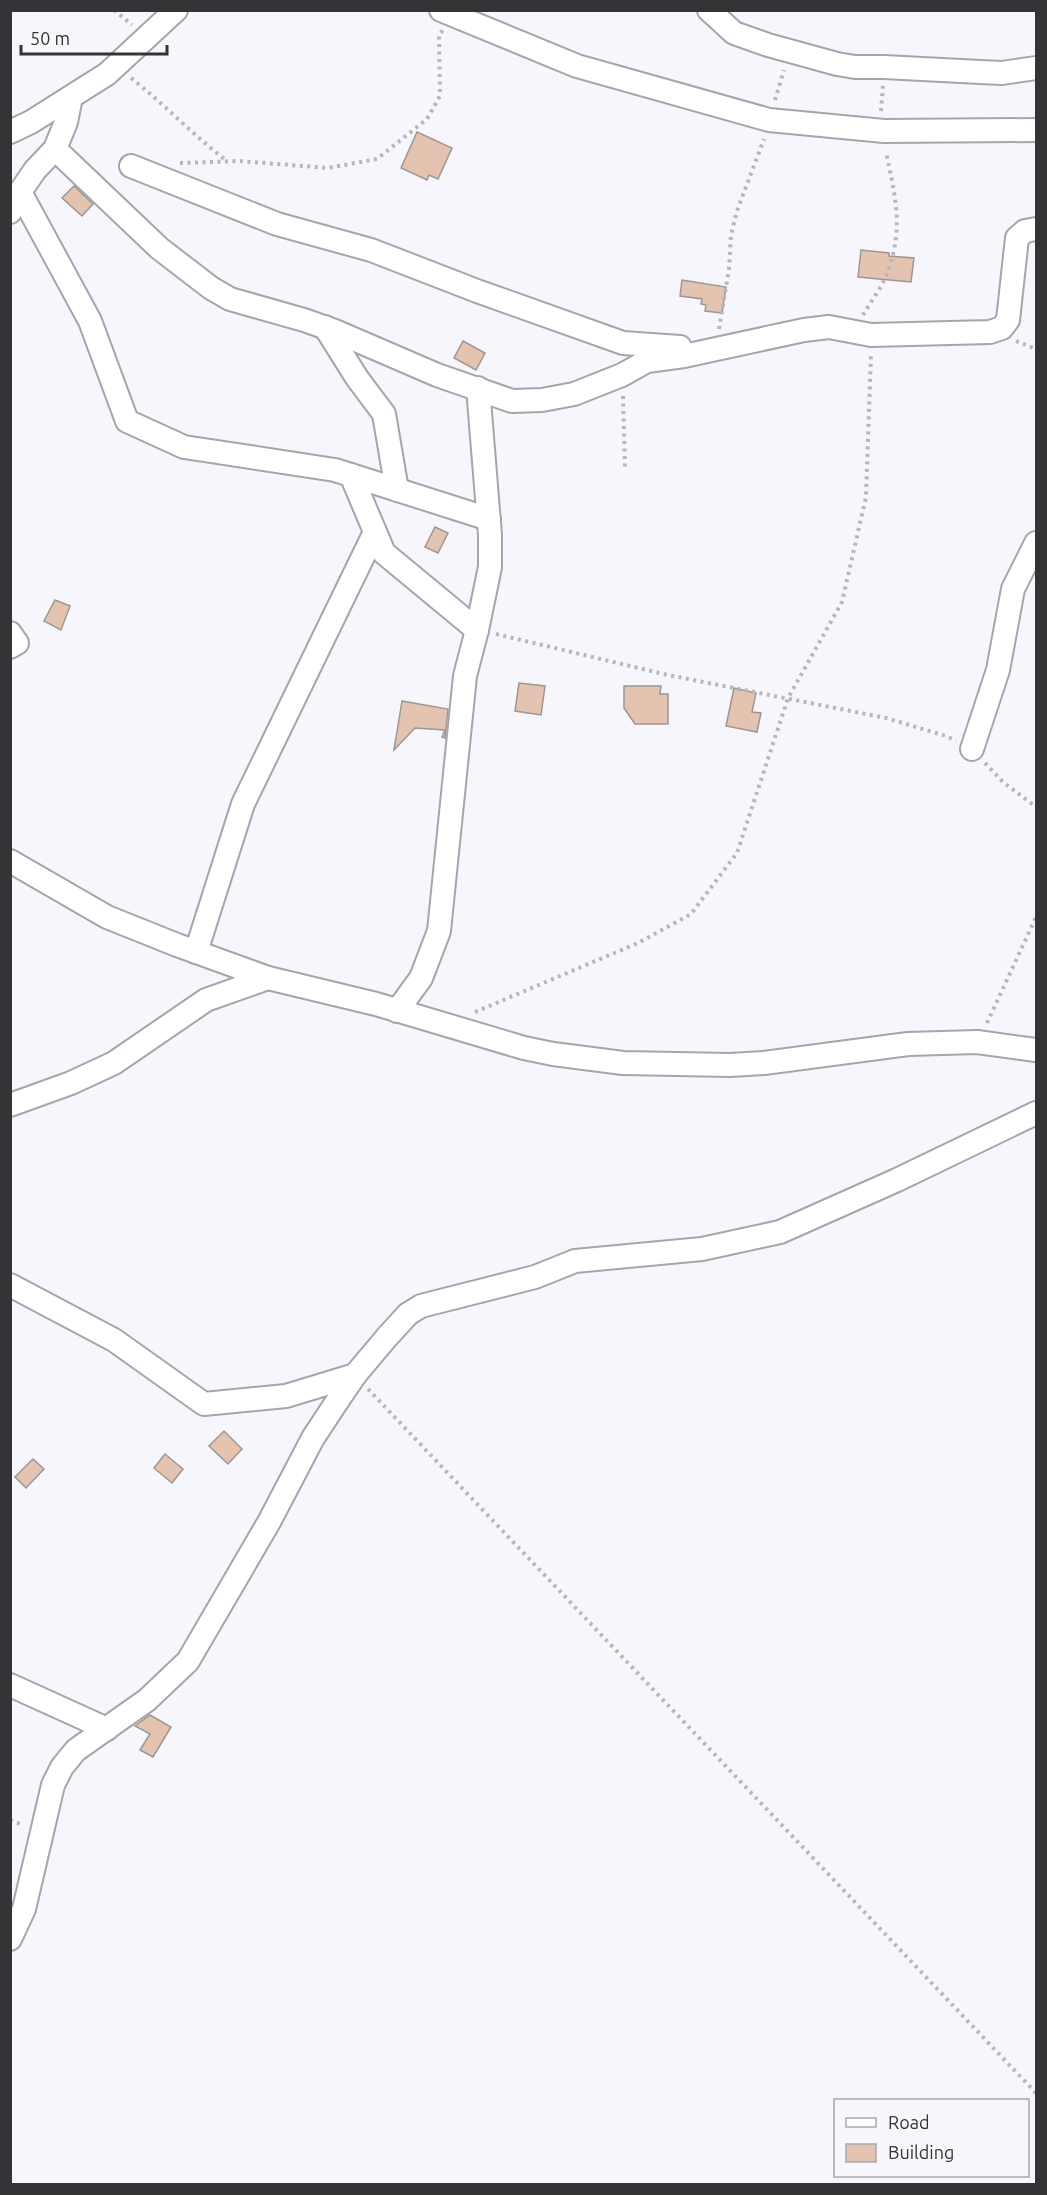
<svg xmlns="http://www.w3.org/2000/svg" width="1047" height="2195" font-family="Ubuntu,sans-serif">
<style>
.building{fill:#e4c3b0;stroke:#9d9794;stroke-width:1.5}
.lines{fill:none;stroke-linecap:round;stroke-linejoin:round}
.minor-casing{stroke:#a5a6ac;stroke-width:26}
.path{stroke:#b6b7bb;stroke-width:4;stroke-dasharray:3 4.5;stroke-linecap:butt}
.minor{stroke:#fff;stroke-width:22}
</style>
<rect width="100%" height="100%" fill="#f6f6fc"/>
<!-- building -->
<g class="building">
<path d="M417 132 452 148 438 179 429 175 427 180 401 168Z"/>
<path d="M74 186 93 204 82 216 62 198Z"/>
<path d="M861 250 889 253V256L914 258 911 282 858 277Z"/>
<path d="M682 280 726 287 722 313 705 311 706 305 701 304 702 299 680 296Z"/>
<path d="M463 341 485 353 476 370 454 358Z"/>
<path d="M435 527 448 533 438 553 425 547Z"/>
<path d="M55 600 70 606 61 630 44 621Z"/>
<path d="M519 683 545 686 541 715 515 711Z"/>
<path d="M624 686H661L660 694H668V724H635L624 708Z"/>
<path d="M734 688 756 693 752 712 761 713 757 732 726 726Z"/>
<path d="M402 701 448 709 445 738 442 737 445 730 415 728 394 750Z"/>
<path d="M224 1431 242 1449 228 1464 209 1446Z"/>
<path d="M165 1454 183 1469 172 1483 154 1468Z"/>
<path d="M33 1459 44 1469 26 1488 15 1477Z"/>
<path d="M150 1715 171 1727 153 1757 140 1750 150 1734 135 1726Z"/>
</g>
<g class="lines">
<!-- minor casing -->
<g class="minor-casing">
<g id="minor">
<path d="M441 10 577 66 769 120 884 131 1036 130"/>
<path d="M709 10 734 33 768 45 837 64 855 67H884L980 72 1002 73 1036 68"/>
<path d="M10 132 31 122 107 74 176 10"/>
<path d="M55 149 159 248 211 288 230 299 304 320 335 331 437 375 512 401 542 400 574 394 622 375 647 361 684 356 804 330 829 327 871 335 990 332 1002 328 1008 320 1017 238 1025 231 1036 229"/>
<path d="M131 166 277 224 371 250 477 291 623 343 680 347"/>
<path d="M20 192 90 321 127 421 184 447 335 470 489 519"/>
<path d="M10 212 20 192 35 170 55 149 66 122 71 97"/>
<path d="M325 327 357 378 384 414 397 490"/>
<path d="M351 475 384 553 477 630"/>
<path d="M10 633 17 643 10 647"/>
<path d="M972 749 998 670 1013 589 1036 543"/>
<path d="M10 861 107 917 177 945 268 978 376 1004 524 1048 553 1054 623 1063 730 1065 764 1063 908 1044 977 1042 1036 1050"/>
<path d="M196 952 243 804 375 532"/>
<path d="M397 1011 421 978 439 931 465 676 477 630 490 567V535L478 388"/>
<path d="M10 1105 71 1083 114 1063 206 1000 268 978"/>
<path d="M10 1285 114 1340 204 1404 286 1396 355 1375"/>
<path d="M10 1685 107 1729"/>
<path d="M10 1939 24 1909 53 1785 62 1767 76 1750 147 1700 188 1661 269 1522 313 1438 336 1403 355 1375 387 1337 408 1314 421 1306 535 1277 575 1261 702 1249 780 1232 897 1180 1036 1113"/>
</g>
</g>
<!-- path -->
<g class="path">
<path d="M114 10 132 25"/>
<path d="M131 78C164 104 193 135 227 161"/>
<path d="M775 100 784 70"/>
<path d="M881 111 883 86"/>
<path d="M180 163 239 161 328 168 377 159 427 119 440 96 439 35 443 30"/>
<path d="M863 315C871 301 883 286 888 271 904 226 895 196 886 152"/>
<path d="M719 329 729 269 731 235 737 211 764 139"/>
<path d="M1016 341 1036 349"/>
<path d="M623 396 625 468"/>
<path d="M496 634 668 675 886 718 946 736 956 741"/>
<path d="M985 763 1003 782 1036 807"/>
<path d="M475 1012 638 943 691 914 737 853 788 698 842 602 866 497 871 354"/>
<path d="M987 1023 1036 917"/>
<path d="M368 1389 1036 2093"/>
<path d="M10 1820 23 1825"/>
</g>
<!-- minor -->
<use href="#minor" class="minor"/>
</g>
<!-- border -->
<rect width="1047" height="2195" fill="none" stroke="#333436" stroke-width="24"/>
<!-- legend -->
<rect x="834" y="2099" width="195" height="78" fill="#f6f6fc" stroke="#a8a8ad" stroke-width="1.5"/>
<rect x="846" y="2118" width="30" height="9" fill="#ffffff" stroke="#a8a8ad" stroke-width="1.5"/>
<text x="888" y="2129" font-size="18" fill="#333436">Road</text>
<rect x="846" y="2144" width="30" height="18" fill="#e4c3b0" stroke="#a8a8ad" stroke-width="1.5"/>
<text x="888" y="2159" font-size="18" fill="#333436">Building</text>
<!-- scale -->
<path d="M21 45v9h146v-9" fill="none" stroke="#333436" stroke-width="3"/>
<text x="30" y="45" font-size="18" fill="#333436" stroke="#f6f6fc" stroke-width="4.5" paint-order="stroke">50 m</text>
</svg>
